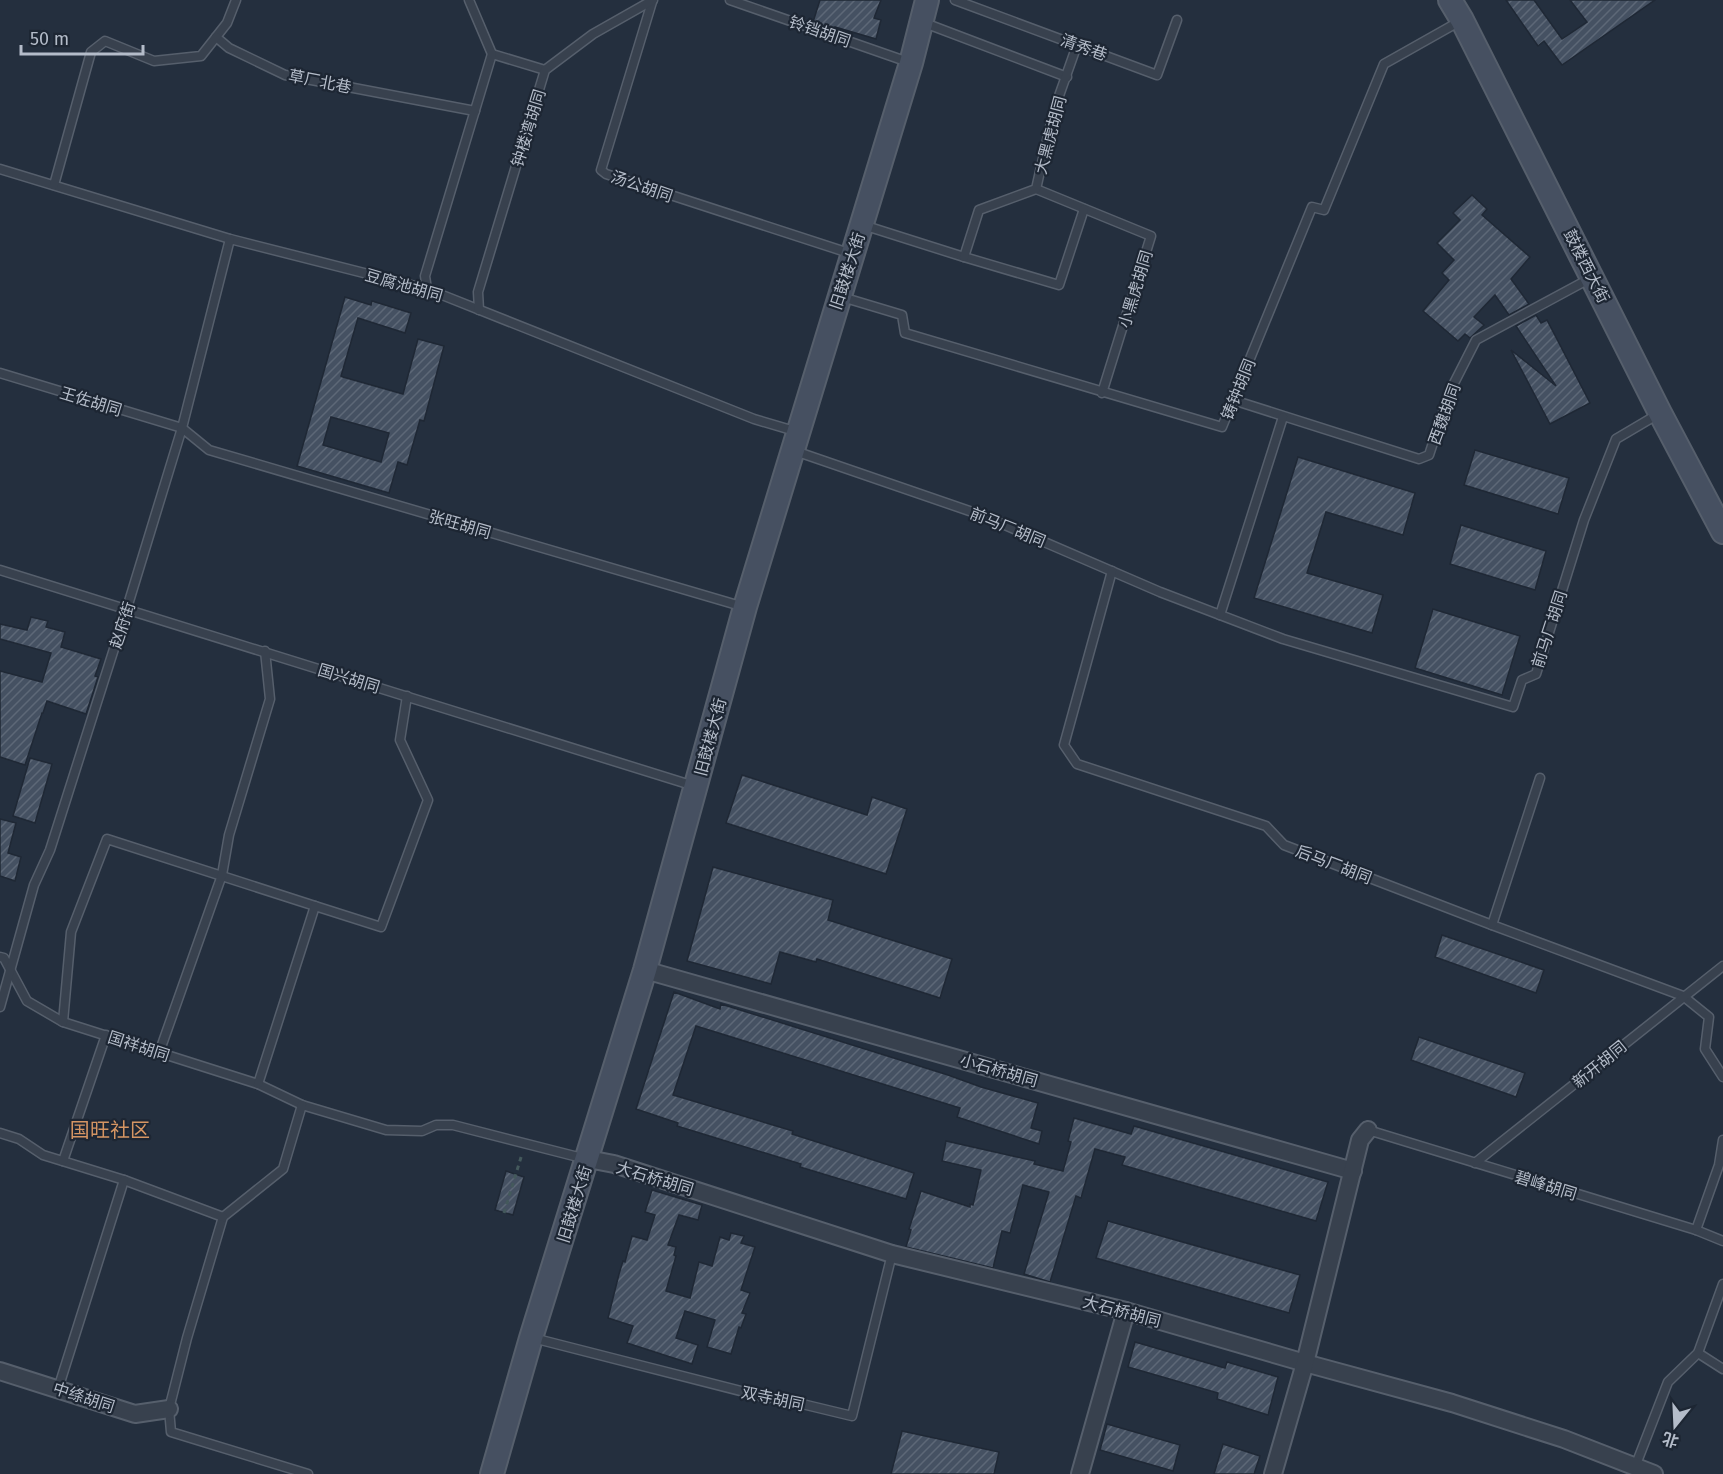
<svg xmlns="http://www.w3.org/2000/svg" width="1723" height="1474" font-family="'Fira Sans','Noto Sans SC',sans-serif">
<style>
.building{fill:url(#building-hatch);stroke:#1f2835;stroke-width:1.5;fill-rule:evenodd}
.lines{fill:none;stroke-linecap:round;stroke-linejoin:round}
.service-casing{stroke:#565f6c;stroke-width:11}
.minor-casing{stroke:#565f6c;stroke-width:20}
.secondary-casing{stroke:#565f6c;stroke-width:26}
.path{stroke:#44595c;stroke-width:3;stroke-dasharray:4.5 4.5;stroke-linecap:butt}
.service{stroke:#38414e;stroke-width:8}
.minor{stroke:#38414e;stroke-width:16}
.secondary{stroke:#465061;stroke-width:22}
.labels{text-anchor:middle;stroke-width:4.5;stroke-linejoin:round;paint-order:stroke}
.street-label{font-size:16px;fill:#b4bcc9;stroke:#1d2633}
.quarter-label{font-size:20px;fill:#d59563;stroke:#1d2633}
</style>
<defs>
<pattern id="building-hatch" width="6" height="6" patternUnits="userSpaceOnUse" patternTransform="scale(1.5)"><rect width="6" height="6" fill="#455162"/><path d="M-1 1l2-2M0 6l6-6M5 7l2-2" fill="none" stroke="#5d6877"/></pattern>
</defs>
<rect width="100%" height="100%" fill="#242f3e"/>
<!-- building -->
<g class="building">
<path d="M820 0H881L874 18 881 20 876 39 835 27 834 30 813 22Z"/>
<path d="M1506 0H1534L1562 39 1587 22 1570 0H1655L1562 65 1544 41 1538 46Z"/>
<path d="M1472 195 1487 209 1482 215 1530 257 1511 279 1529 304 1509 315 1495 295 1474 317 1484 325 1470 338 1465 334 1458 341 1423 311 1449 280 1442 273 1454 260 1437 243 1460 220 1453 213Z"/>
<path d="M345 297 371 305 372 301 411 313 405 333 358 318 341 376 343 377 403 394 418 339 444 346 424 421 420 420 407 465 398 462 389 493 297 466ZM331 417 389 433 381 462 323 445Z"/>
<path d="M1536 315 1541 323 1547 320 1590 403 1550 424 1511 350 1556 386 1516 326Z"/>
<path d="M1475 450 1569 478 1558 514 1464 485Z"/>
<path d="M1298 457 1415 493 1403 535 1326 512 1307 573 1383 595 1372 633 1254 598Z"/>
<path d="M1461 525 1546 551 1535 590 1450 564Z"/>
<path d="M1433 609 1520 636 1502 695 1415 668Z"/>
<path d="M31 617 48 621 46 627 65 632 61 647 101 659 95 676 98 677 86 714 47 701 43 713H42L25 765 0 757V671L42 682 51 653 0 639V624L27 630Z"/>
<path d="M30 758 52 764 35 823 13 816Z"/>
<path d="M742 775 867 815 872 797 907 809 886 874 726 823Z"/>
<path d="M0 819 16 823 8 853 21 857 15 881 0 876Z"/>
<path d="M713 867 833 900 828 920 952 959 940 998 817 959 816 962 780 952 771 984 687 961Z"/>
<path d="M1442 935 1544 970 1536 993 1435 957Z"/>
<path d="M674 992 720 1009 721 1004 948 1075 981 1087 1038 1103 1031 1128 1042 1131 1039 1144 957 1117 960 1108 696 1026 673 1095 793 1131 792 1134 914 1173 906 1199 800 1167 801 1164 677 1126 678 1123 636 1109Z"/>
<path d="M1419 1037 1525 1073 1516 1097 1411 1060Z"/>
<path d="M1074 1118 1131 1134 1134 1126 1328 1182 1316 1221 1122 1165 1125 1157 1095 1149 1081 1198 1076 1196 1050 1282 1024 1274 1049 1192 1023 1185 1010 1233 1002 1231 993 1268 906 1247 911 1230 909 1229 921 1191 970 1207V1204L973 1205 981 1170 942 1161 946 1141 1035 1161 1034 1164 1063 1171 1071 1142 1068 1141Z"/>
<path d="M506 1171 524 1177 513 1215 495 1210Z"/>
<path d="M652 1190 702 1205 698 1220 679 1215 668 1245 676 1247 674 1255 676 1256 666 1291 690 1298 699 1262 712 1266 720 1237 729 1240 731 1233 744 1236 741 1243 755 1247 741 1290 750 1293 742 1313 746 1314 741 1328 739 1327 731 1354 707 1347 715 1320 685 1311 676 1338 698 1345 692 1364 627 1343 633 1326 608 1318 619 1274 623 1261 625 1262 632 1236 647 1240 655 1215 645 1212Z"/>
<path d="M1108 1221 1300 1275 1289 1313 1096 1258Z"/>
<path d="M1135 1342 1225 1368 1227 1362 1278 1377 1268 1415 1217 1399 1218 1393 1128 1367Z"/>
<path d="M1107 1424 1180 1445 1173 1471 1100 1450Z"/>
<path d="M902 1431 999 1452 994 1474H891Z"/>
<path d="M1223 1444 1260 1456 1254 1474H1214Z"/>
</g>
<g class="lines">
<!-- service casing -->
<g class="service-casing">
<g id="service">
<path d="M236 0 227 23 216 37 229 48 285 75 475 111"/>
<path d="M730 0 911 63"/>
<path d="M955 0 1157 75 1177 20"/>
<path d="M652 2 601 170 606 174 852 254"/>
<path d="M922 22 1067 77"/>
<path d="M492 54 545 70"/>
<path d="M0 169 230 239 427 289 754 419 798 432"/>
<path d="M54 185 91 52 105 41 154 61 201 56 216 37"/>
<path d="M1036 189 1151 236 1102 393"/>
<path d="M863 225 964 257 1059 285 1084 209"/>
<path d="M964 257 979 210 1036 189 1054 110 1077 45"/>
<path d="M427 289 425 276 492 54 469 0"/>
<path d="M842 297 902 315 905 333 1222 427 1312 207 1324 210 1384 64 1462 20"/>
<path d="M479 310 478 292 545 70 593 34 653 0"/>
<path d="M0 373 182 428 209 450 744 607"/>
<path d="M1233 400 1419 459 1429 455 1450 391 1476 340 1589 279"/>
<path d="M795 451 984 516 1160 592 1283 639 1513 707 1522 680 1536 674 1584 520 1616 439 1660 413"/>
<path d="M0 570 694 786"/>
<path d="M1112 571 1064 745 1077 764 1266 826 1284 845 1492 925 1683 996 1709 1017 1705 1049 1723 1077"/>
<path d="M1220 615 1283 417"/>
<path d="M1492 925 1540 778"/>
<path d="M0 957 4 958 27 1001 63 1022 258 1084 302 1105 386 1130 422 1131 436 1125H453L586 1159"/>
<path d="M0 1007 34 885 50 850 127 608 182 428 230 239"/>
<path d="M63 1022 71 932 107 839 315 906"/>
<path d="M159 1053 222 875 229 835 270 699 265 651"/>
<path d="M258 1084 315 906 381 927 428 800 400 740 407 696"/>
<path d="M302 1105 283 1169 223 1217 187 1338 169 1409 171 1432 308 1474"/>
<path d="M1368 1130 1696 1230 1723 1241"/>
<path d="M0 1133 19 1139 43 1155 124 1180 223 1217"/>
<path d="M63 1161 106 1035"/>
<path d="M1475 1163 1723 966"/>
<path d="M1696 1230 1719 1165 1723 1140"/>
<path d="M533 1338 768 1398 769 1396 852 1416 892 1254"/>
<path d="M1698 1353 1723 1369"/>
<path d="M58 1389 124 1180"/>
<path d="M1635 1467 1668 1382 1698 1353 1723 1284"/>
</g>
</g>
<!-- minor casing -->
<g class="minor-casing">
<g id="minor">
<path d="M645 970 1353 1171"/>
<path d="M588 1159 614 1164 892 1254 1126 1311 1305 1363 1452 1403 1564 1439 1654 1474"/>
<path d="M0 1371 135 1414 169 1409"/>
<path d="M1080 1474 1126 1311"/>
<path d="M1273 1474 1305 1363 1360 1140 1368 1130"/>
</g>
</g>
<!-- secondary casing -->
<g class="secondary-casing">
<g id="secondary">
<path d="M1450 0 1462 20 1660 413 1723 532"/>
<path d="M492 1474 531 1338 645 970 745 607 911 63 927 0"/>
</g>
</g>
<!-- path -->
<path class="path" d="M504 1213 522 1154"/>
<!-- service -->
<use href="#service" class="service"/>
<!-- minor -->
<use href="#minor" class="minor"/>
<!-- secondary -->
<use href="#secondary" class="secondary"/>
</g>
<g class="labels">
<!-- street labels -->
<g class="street-label">
<text transform="translate(820 31) rotate(19)" y="6">铃铛胡同</text>
<text transform="translate(1084 47) rotate(20)" y="6">清秀巷</text>
<text transform="translate(320 81) rotate(11)" y="6">草厂北巷</text>
<text transform="translate(528 128) rotate(-73)" y="6">钟楼湾胡同</text>
<text transform="translate(1050 135) rotate(-75)" y="6">大黑虎胡同</text>
<text transform="translate(642 186) rotate(19)" y="6">汤公胡同</text>
<text transform="translate(1587 266) rotate(63)" y="6">鼓楼西大街</text>
<text transform="translate(847 271) rotate(-72)" y="6">旧鼓楼大街</text>
<text transform="translate(404 285) rotate(16)" y="6">豆腐池胡同</text>
<text transform="translate(1135 289) rotate(-73)" y="6">小黑虎胡同</text>
<text transform="translate(1238 389) rotate(-68)" y="6">铸钟胡同</text>
<text transform="translate(91 401) rotate(17)" y="6">王佐胡同</text>
<text transform="translate(1444 414) rotate(-70)" y="6">西魏胡同</text>
<text transform="translate(460 524) rotate(16)" y="6">张旺胡同</text>
<text transform="translate(1008 527) rotate(22)" y="6">前马厂胡同</text>
<text transform="translate(122 625) rotate(-72)" y="6">赵府街</text>
<text transform="translate(1549 629) rotate(-72)" y="6">前马厂胡同</text>
<text transform="translate(349 678) rotate(17)" y="6">国兴胡同</text>
<text transform="translate(710 737) rotate(-75)" y="6">旧鼓楼大街</text>
<text transform="translate(1334 864) rotate(21)" y="6">后马厂胡同</text>
<text transform="translate(139 1046) rotate(18)" y="6">国祥胡同</text>
<text transform="translate(1599 1064) rotate(-39)" y="6">新开胡同</text>
<text transform="translate(999 1070) rotate(16)" y="6">小石桥胡同</text>
<text transform="translate(655 1178) rotate(17)" y="6">大石桥胡同</text>
<text transform="translate(1546 1185) rotate(17)" y="6">碧峰胡同</text>
<text transform="translate(574 1204) rotate(-73)" y="6">旧鼓楼大街</text>
<text transform="translate(1122 1311) rotate(15)" y="6">大石桥胡同</text>
<text transform="translate(84 1397) rotate(18)" y="6">中绦胡同</text>
<text transform="translate(773 1398) rotate(12)" y="6">双寺胡同</text>
</g>
<!-- quarter labels -->
<g class="quarter-label">
<text x="110" y="1137">国旺社区</text>
</g>
</g>
<!-- north arrow -->
<g transform="translate(1675 1426) rotate(198)" stroke="#1d2633" stroke-width="4.5" paint-order="stroke">
<path d="M0-4.5L10 22L0 15L-10 22Z" fill="#b4bcc9"/>
<text y="-9" font-size="16" font-weight="bold" text-anchor="middle" fill="#b4bcc9">北</text>
</g>
<!-- scale -->
<path d="M21 45v9h122v-9" fill="none" stroke="#b4bcc9" stroke-width="3"/>
<text x="30" y="45" font-size="18" fill="#b4bcc9" stroke="#1d2633" stroke-width="4.5" paint-order="stroke">50 m</text>
</svg>
